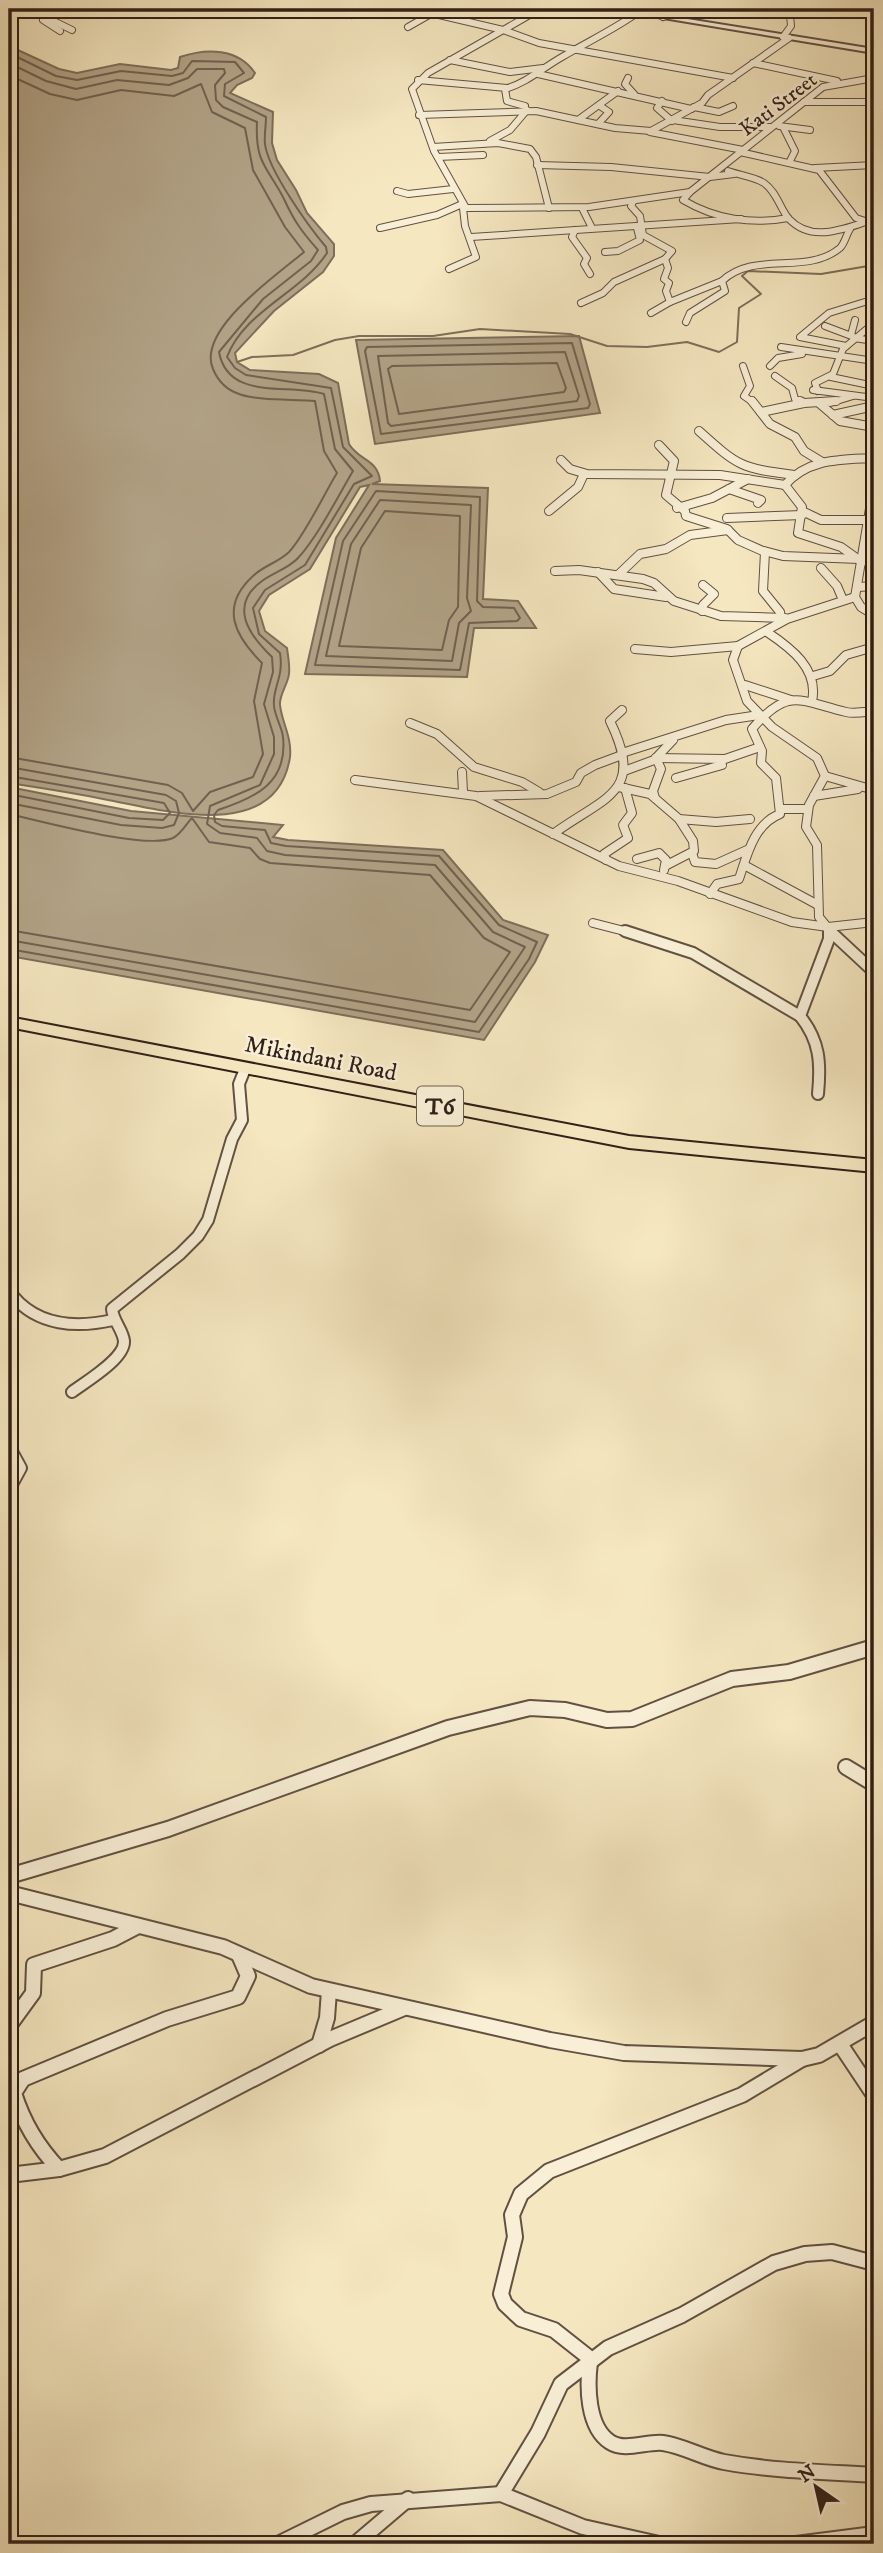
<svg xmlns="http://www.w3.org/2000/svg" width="883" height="2553" font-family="'IM FELL DW Pica',serif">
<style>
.water{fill:#b2a387;stroke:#7e6e5b;stroke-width:2}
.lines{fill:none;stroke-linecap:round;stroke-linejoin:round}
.shore{stroke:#726150;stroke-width:2}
.stream{stroke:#7e6e5b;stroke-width:2}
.minor-far3-casing{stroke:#625142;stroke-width:8}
.minor-far2-casing{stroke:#625142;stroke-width:10}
.minor-far1-casing{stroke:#625142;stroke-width:14}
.minor-casing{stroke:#625142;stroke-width:18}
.tertiary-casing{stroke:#625142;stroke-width:4}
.trunk-casing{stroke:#311f18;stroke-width:4}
.minor-far3{stroke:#f8efd6;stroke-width:6}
.minor-far2{stroke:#f8efd6;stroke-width:8}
.minor-far1{stroke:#f8efd6;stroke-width:10}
.minor{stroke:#f8efd6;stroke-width:14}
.tertiary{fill:#f8efd6;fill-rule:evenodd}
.trunk{fill:#f5e7c0;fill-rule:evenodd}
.labels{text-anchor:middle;stroke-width:5;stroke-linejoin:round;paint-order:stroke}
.far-street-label{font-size:21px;fill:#311f18;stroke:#f8efd6}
.shield{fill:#f8efd6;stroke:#6d5d51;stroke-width:2}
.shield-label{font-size:23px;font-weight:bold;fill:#311f18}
.street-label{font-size:24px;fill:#311f18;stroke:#f8efd6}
</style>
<rect width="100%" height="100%" fill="#f5e7c0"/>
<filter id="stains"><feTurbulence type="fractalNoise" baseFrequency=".00286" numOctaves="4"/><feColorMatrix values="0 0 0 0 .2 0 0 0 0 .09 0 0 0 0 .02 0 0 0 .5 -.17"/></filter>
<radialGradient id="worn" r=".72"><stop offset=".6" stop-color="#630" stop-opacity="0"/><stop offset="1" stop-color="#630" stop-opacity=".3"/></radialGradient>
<!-- water -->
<g class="water">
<path d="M9 46 59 69 77 73 120 64 171 70 178 68 180 57C207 48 238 48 255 73L252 78 237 85 230 93 273 112 272 143 277 160 296 190 307 213 334 244V256L323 272 274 311 235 353 237 362 250 370 319 374 338 383 349 444C359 461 378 459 380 481L372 484 488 488 483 599 518 601 536 628H474L467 677 305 674 336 538 369 485 360 487 310 569 269 595 259 611 265 631 287 648C288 656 290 666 289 674 288 684 279 695 280 705 282 723 292 737 290 757 277 843 165 811 108 800 75 793 42 788 9 783Z"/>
<path d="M579 336 600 413 375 444 356 340Z"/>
<path d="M9 787 131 811 283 825 273 837 288 840 443 850 503 920 548 935 535 962 484 1040 9 956Z"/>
</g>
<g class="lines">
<!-- shore -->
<g class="shore">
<path d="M9 53 56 76 77 80 121 71 172 76 183 73 192 61 235 62 244 73 225 84 224 96 266 117C266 126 264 136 265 144 268 170 309 227 326 247L327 253C301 293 244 311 227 357L235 368 246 375 331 388 343 447 372 476 354 484 305 565 265 590 253 608 259 634 280 653C284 678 272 688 274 706 275 717 282 727 283 737 288 783 255 798 218 810L214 815 215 822 222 826 265 830 271 843 286 846 439 856 499 925 537 942 529 959 479 1032 9 949"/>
<path d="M9 63 46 81 76 89 117 80 169 85 188 78 197 69H224L225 73 215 85 216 100 223 107 257 122C255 164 267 166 284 199 294 221 302 232 318 250L311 261 263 299 219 352C228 401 287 383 324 394L335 449 353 471C338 496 317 538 298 558 289 568 273 573 262 581 228 606 249 635 272 657L273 672 264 704 274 737V754L260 785 210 806 207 824 220 833 257 838 267 851 285 855 435 865 493 932 525 947 475 1022 9 940"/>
<path d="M9 75 50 94 77 100 121 90 174 96 201 84 212 112 245 128 253 170 285 227 304 252C277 275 196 330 213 369 218 381 227 390 239 394 257 401 295 399 315 401L324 451 337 473C324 494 305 535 289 552 279 562 263 566 253 576 219 607 235 636 262 663L254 701 263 754 253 777 210 792 193 811 182 793 168 785 9 757"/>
<path d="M572 343 590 404 588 408 381 434 365 351 367 347Z"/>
<path d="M565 352 579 396 577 401 391 426 388 423 378 356Z"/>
<path d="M557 363 566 388 564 392 399 414 388 369 392 366Z"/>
<path d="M376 491 480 497 477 601 483 607 514 608 520 618 517 621 469 623 460 670 315 665 343 541Z"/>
<path d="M380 500 471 505 467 598 471 611 459 623 452 661 326 656 351 544Z"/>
<path d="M385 511 460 516 458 607 449 620 442 650 339 646 361 548Z"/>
<path d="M9 767 166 795 176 801 179 813 174 825 162 828 121 825 9 803"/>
<path d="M9 776 164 803 170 813 163 820 129 818 9 794"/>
<path d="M9 814C41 821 146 850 173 838 181 834 186 824 192 818L209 842 250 848 260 859 270 863 430 875 484 938 510 952 470 1010 9 930"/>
</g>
<!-- stream -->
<path class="stream" d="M237 362 252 357 293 355 335 340 359 336H433L480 329 570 334 607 346 647 347 687 342 719 352 737 342 739 308 761 294 742 276 748 271 821 274 874 265"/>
<!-- minor-far3 casing -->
<g class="minor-far3-casing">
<g id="minor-far3">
<path d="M29 9 72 30"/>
<path d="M540 9 428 73 412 89 434 151 466 208 589 207 690 192 823 87 874 78"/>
<path d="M398 11 429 15"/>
<path d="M858 11 874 12"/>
<path d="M352 15 363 9"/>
<path d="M663 17 681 9"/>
<path d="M43 20 60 31"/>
<path d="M408 27 429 15H439L503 30 539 43 733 78"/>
<path d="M783 37 791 26 790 15 795 9"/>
<path d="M450 60 510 72 543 68"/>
<path d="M753 63 837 81"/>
<path d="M538 74 691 109"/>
<path d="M628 78 625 84 634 94"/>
<path d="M418 80 507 88"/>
<path d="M662 101 657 108 672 121"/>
<path d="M804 102H874"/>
<path d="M525 106 507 101 505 89C528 82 541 69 562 57 587 42 613 30 637 13"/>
<path d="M694 107 719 112 733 106"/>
<path d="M419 115 536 111 615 128 651 131 702 103 708 95 789 38"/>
<path d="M578 120 618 91"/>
<path d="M673 120 720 127H770"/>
<path d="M598 124 609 112 600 106"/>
<path d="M779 126 810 130"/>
<path d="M783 127 795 151 790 161"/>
<path d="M650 132 743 150"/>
<path d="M490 141 510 130 527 110"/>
<path d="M433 147 498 143 530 149 536 157 549 208"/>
<path d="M740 152 819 170 856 218 874 224"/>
<path d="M438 157 483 155"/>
<path d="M537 165 611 167 710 177 734 174"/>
<path d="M815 168 874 165"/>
<path d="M728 171C739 175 755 177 764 183 777 192 780 209 789 219 811 242 840 230 866 222"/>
<path d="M397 191 408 194 453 189"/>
<path d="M690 192 683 200C715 219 752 225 788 218"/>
<path d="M633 202 631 206 640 216 643 235 672 251 665 259 668 268 664 279 669 283 666 291 670 302 651 313"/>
<path d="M582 208 591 226"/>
<path d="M380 228 437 215 460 205"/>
<path d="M575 230 572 237 587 258 584 264 590 274"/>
<path d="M471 237 741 219"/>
<path d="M605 252 618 251 640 240 637 228"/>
<path d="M449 269 476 257 465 226 463 208"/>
<path d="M670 302 722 281"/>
<path d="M581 303 603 293 614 282 665 259"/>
<path d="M686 322 690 313 725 291 722 281C755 250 806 276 840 248 845 243 846 235 850 229"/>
<path d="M825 326 854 337"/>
<path d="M851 335 855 320"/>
<path d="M854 338 874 341"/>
<path d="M846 346 800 337 829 313 868 301 874 290"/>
<path d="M781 347 874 361"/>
<path d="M743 366 750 386 744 396 754 403"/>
<path d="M770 366 778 358 802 354"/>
<path d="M775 376 792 388 795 399 804 403"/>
<path d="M831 377 874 386"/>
<path d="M813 390 874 398"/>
<path d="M818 391 815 383 833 374 843 349 874 323"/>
<path d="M830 403 853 396"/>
</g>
</g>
<!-- minor-far2 casing -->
<g class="minor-far2-casing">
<g id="minor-far2">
<path d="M752 401 770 424 795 437 804 451 822 462"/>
<path d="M800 401 804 403"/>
<path d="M819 403 840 421 874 427"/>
<path d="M761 412 804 403 836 401"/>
<path d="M833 415 874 406"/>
<path d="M699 431C739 467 741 468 794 475"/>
<path d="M659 445 674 461 666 495 685 511 686 516 727 529 738 540 765 552 763 591 780 612 781 618"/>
<path d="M561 460 570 469 587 474 720 475 785 485"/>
<path d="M874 485 855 597 861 607 874 615"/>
<path d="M729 489 761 500 758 503"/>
<path d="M677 508 712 498 748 479"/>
<path d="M549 511 578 487 584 474"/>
<path d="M802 511 821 520H865"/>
<path d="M727 518 802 515"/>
<path d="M764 551 783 556 859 559"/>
<path d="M862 562 841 547 798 533 802 507 785 485C808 458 841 460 874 458"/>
<path d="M821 568 837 586 843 600"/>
<path d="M555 571 579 570 643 579 654 583 674 601 721 616 785 618"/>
<path d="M598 572 614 589 666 597"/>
<path d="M618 575 640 554 666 549 690 535 728 530"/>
<path d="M858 587 874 586"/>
<path d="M702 611 703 605 714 594 703 585"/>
<path d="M767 632C791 648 819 669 812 701"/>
<path d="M635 649 671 652 738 646"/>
<path d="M813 676 830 671 846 655 874 647"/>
<path d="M745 685 791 700"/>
<path d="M410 723 437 734 474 767 522 782 539 792"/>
<path d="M622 753 726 720 759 715"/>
<path d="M656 758 725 759 760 747"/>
<path d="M624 771 654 760 673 740"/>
<path d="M462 772 463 792"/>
<path d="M825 776 874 790"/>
<path d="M676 778 722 765"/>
<path d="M355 780 476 796 619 866 678 881 792 922 828 927 874 922"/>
<path d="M619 787 650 794 679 819 716 822 750 819"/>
<path d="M480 796 547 794 576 782 581 773 595 765 622 755"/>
<path d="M814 796 858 789"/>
<path d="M655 798 653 791 661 769 656 758"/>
<path d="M781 809H808"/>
<path d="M553 834C607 795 645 793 610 721L622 710"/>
<path d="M692 853 695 862 716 864 747 850"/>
<path d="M637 859 659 853 666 860 664 870"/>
<path d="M606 860 604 854 628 838 623 825 632 813 625 788"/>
<path d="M744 865 818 905"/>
<path d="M665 866 694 851 693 841 679 819"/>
<path d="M710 894 717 884 739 879C747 855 754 824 780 814L776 778 761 763 762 751 752 729C788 686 800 701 846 712 854 714 865 712 874 711"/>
<path d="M593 923 632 933"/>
<path d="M829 928V933"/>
<path d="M832 933 819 917 817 845 806 827 809 805 825 776 817 758 772 727 747 701 733 660 738 646 787 619 855 597"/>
</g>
</g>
<!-- minor-far1 casing -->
<g class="minor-far1-casing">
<g id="minor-far1">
<path d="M625 931 693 953 800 1016"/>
<path d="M830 931 874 972"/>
<path d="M818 1094C821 1063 820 1041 800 1016L829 939V931"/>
<path d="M9 1297 13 1296C38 1326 77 1328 113 1320"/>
<path d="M72 1392C85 1382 125 1359 124 1341 123 1330 113 1321 112 1309L180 1254 198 1236 208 1220 232 1139 242 1120 239 1084 245 1069"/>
<path d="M9 1446 21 1468 9 1490"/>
</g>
</g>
<!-- minor casing -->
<g class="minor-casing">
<g id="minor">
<path d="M846 1767 874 1784"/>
<path d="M9 1876 168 1829 448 1728 530 1708 565 1710 607 1720 632 1719 732 1679 789 1672 874 1647"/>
<path d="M9 1893 223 1947 311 1986 550 2040 624 2053 802 2059 819 2055 874 2023"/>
<path d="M9 2026 33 1993 34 1965 113 1939 138 1926"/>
<path d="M840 2044 874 2095"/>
<path d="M319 2045 327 2018 329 1991"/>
<path d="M59 2169C38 2147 23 2122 14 2093L23 2079 167 2019 238 1997 248 1976 239 1955"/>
<path d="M9 2175 59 2169 105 2156 330 2039 404 2008"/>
<path d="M592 2360 554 2330 521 2319 505 2304 501 2294 515 2237 512 2215 521 2194 549 2171 742 2095 802 2059"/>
<path d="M590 2362C587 2386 587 2427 610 2442 625 2452 647 2441 663 2443 684 2446 703 2458 724 2462 774 2471 824 2472 874 2475"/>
<path d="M501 2494 538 2433 561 2384 608 2348 682 2315 774 2263 805 2254 832 2252 874 2263"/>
<path d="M278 2544 343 2512 371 2504 501 2494 583 2527 659 2544"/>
<path d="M355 2544 408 2499"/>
<path d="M796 2544 874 2534"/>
</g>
</g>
<!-- tertiary casing -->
<g class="tertiary-casing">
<path id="tertiary" d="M609 9H625L874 49V53Z"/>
</g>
<!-- trunk casing -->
<g class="trunk-casing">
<path id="trunk" d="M9 1017 629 1136 874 1160V1172L629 1148 9 1027Z"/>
</g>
<!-- minor-far3 -->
<use href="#minor-far3" class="minor-far3"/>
<!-- minor-far2 -->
<use href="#minor-far2" class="minor-far2"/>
<!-- minor-far1 -->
<use href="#minor-far1" class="minor-far1"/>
<!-- minor -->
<use href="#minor" class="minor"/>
<!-- tertiary -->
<use href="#tertiary" class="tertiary"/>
<!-- trunk -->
<use href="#trunk" class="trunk"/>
</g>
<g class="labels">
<!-- far-street labels -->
<g class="far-street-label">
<text transform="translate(778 104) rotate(-37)" y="7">Kati Street</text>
</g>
<!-- shield labels -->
<rect class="shield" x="417" y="1086.5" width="46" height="39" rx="5"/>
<g class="shield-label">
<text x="440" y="1114">T6</text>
</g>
<!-- street labels -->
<g class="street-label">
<text transform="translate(321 1058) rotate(11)" y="8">Mikindani Road</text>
</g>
</g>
<!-- margin -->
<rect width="883" height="2553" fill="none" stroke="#f5e7c0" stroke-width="35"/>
<rect x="10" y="10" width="862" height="2532" fill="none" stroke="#311f18" stroke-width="3.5"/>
<rect x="18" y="18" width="848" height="2518" fill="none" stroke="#311f18" stroke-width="2"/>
<!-- north arrow -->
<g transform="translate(816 2487) rotate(326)" stroke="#f8efd6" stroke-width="5" paint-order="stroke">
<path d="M0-5L12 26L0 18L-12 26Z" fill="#311f18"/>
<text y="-10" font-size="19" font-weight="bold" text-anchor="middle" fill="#311f18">N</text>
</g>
<rect width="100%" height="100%" filter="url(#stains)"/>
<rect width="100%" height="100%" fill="url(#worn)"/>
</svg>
